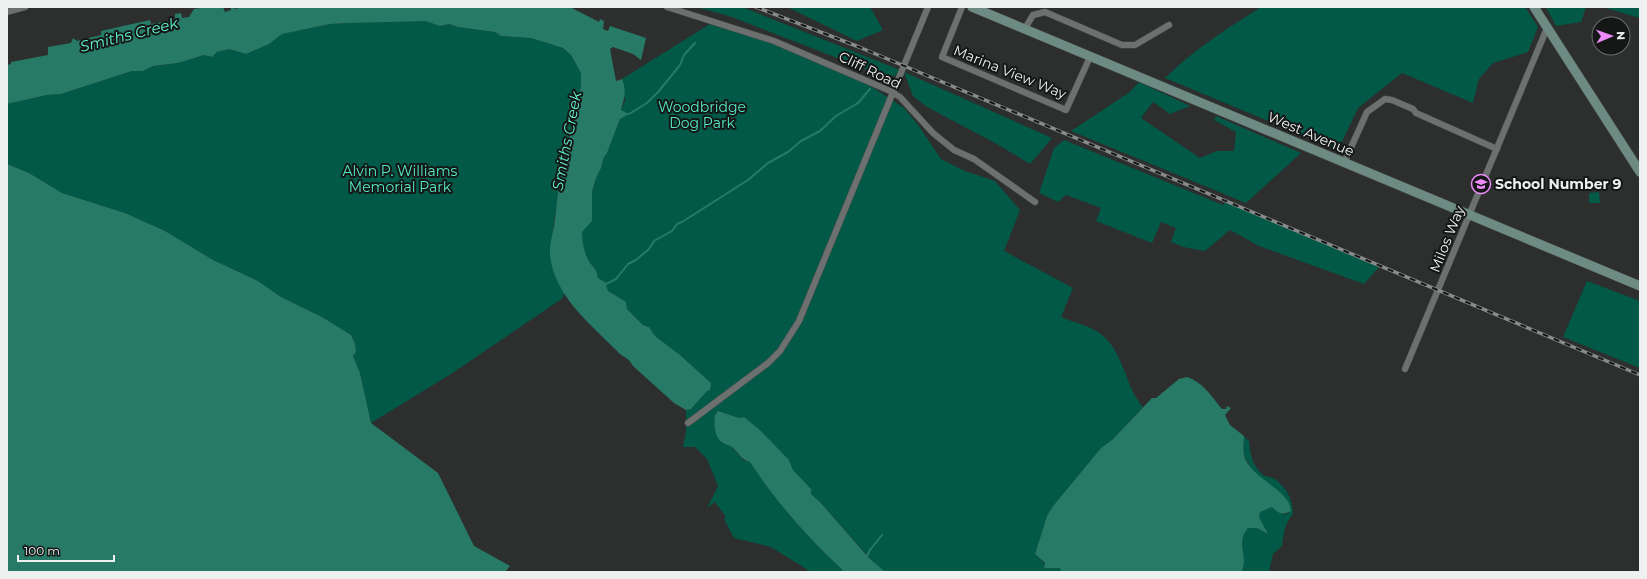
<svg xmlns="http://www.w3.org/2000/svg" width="1647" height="579" font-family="Montserrat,sans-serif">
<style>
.green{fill:#025947}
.water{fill:#277b66}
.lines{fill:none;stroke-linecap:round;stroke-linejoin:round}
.stream{stroke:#277b66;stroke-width:2}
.street-casing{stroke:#494c4a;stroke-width:7}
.secondary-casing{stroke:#494c4a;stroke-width:10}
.street{stroke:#6c706f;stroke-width:6}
.secondary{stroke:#6e8b83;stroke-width:9}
.rail-casing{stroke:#888b8a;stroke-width:3.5}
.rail{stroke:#151717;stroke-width:2;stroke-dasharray:6;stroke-linecap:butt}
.labels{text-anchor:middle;stroke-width:4;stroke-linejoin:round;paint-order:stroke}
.street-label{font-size:14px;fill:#eff1f0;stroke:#151717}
.park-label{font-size:14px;fill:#54eac4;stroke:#151717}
.poi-label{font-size:14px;font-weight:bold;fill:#eff1f0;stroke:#151717;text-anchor:start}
.water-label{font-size:15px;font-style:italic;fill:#61f5cf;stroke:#151717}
</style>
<rect width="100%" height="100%" fill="#2c2f2e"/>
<!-- green -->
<g class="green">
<path d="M696 7H742L900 70 895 76 881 75 729 16Z"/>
<path d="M787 7H870L883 30 857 41Z"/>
<path d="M1261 7H1525L1538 27 1528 52 1493 63 1479 79 1473 103 1402 73 1358 108 1338 150 1165 78C1193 50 1228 28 1261 7Z"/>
<path d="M1546 7H1586L1581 22 1556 26Z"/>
<path d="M1602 7H1640V18Z"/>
<path d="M391 21H425L440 26 449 24 458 27 495 32 501 36 531 38 563 48 571 55 581 73V86L569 139 564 145 562 169 551 242 550 256 556 278 564 293 563 298 451 374 371 423 360 373 353 356 356 352 355 344 351 335 322 317 281 297 258 281 213 260 165 231 125 213 62 193 29 173 7 164V104L47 95 61 94 132 71H143L153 66 178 63 204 55 212 57 217 52 229 49 246 54 269 44 281 34 306 29 330 24Z"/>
<path d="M710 24 773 42 855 78 869 85 904 108 918 125 941 159 965 171 995 181 1020 210 1004 251 1073 288 1061 317C1073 322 1091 326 1101 334 1125 353 1124 385 1143 407L1112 440 1101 448 1053 506 1047 516 1035 554 1045 564 1044 568H1060L1062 571 882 572 820 502 811 494V489L793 470 789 460 761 431 744 417 739 418 718 411 715 415 722 443 731 446 744 461 750 462C772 496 800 529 829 557 834 562 840 567 844 572H811L771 547 734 538 724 519 726 517 715 502 707 508 718 486 707 459 695 447H683L686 431V410L691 409 711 383 680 355 655 336 649 327 643 325 627 309 625 302 608 291 605 282 598 278C597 269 593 268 589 261 584 253 582 241 581 232L592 221V192L596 178 601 168 604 157 607 153 620 119 627 113 621 110 625 101 622 79Z"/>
<path d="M904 72 1052 138 1030 164 995 143 927 107 913 96Z"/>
<path d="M1139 82 1190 106 1170 114 1153 102 1141 118 1200 158 1217 151H1234L1236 132 1214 120 1216 116 1301 153 1246 203 1071 131 1130 92Z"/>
<path d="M1064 140 1223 205 1226 202 1379 267 1364 284 1259 246 1230 230 1205 251 1183 247 1171 242 1176 228 1161 222 1152 243 1096 221 1101 208 1066 195 1058 202 1039 193 1054 148Z"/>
<path d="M1599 192 1600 203H1589V193Z"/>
<path d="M1587 281 1640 301V368L1563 337Z"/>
<path d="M1244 436 1249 441C1250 454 1252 465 1263 475 1267 477 1272 477 1275 479 1287 488 1293 500 1293 514 1284 524 1284 534 1282 546L1273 554 1269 572H1242C1242 569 1244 566 1244 562 1244 549 1238 540 1248 528H1257L1268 534 1259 517V512L1272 507 1285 515 1291 511V507L1273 487 1265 482 1250 467 1244 455Z"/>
</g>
<!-- water -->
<g class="water">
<path d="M208 7H223L225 12 231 10V7H235V9L243 7H570L599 22 600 19 604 21 603 29 608 31 610 26 646 38 641 60 633 54 613 47 610 49 616 81 622 79C627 91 624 99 621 110L629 114 620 119 607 153 604 157 601 168 596 178 592 192V221L582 232C582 241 584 253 589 261 593 268 597 269 598 278L605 282 608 291 626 302 627 309 643 325 649 327 655 336 680 355 711 383 710 390 707 391 691 409 686 410 674 403 633 366 629 360 620 354C593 326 555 298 550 256 549 246 552 236 554 226 556 212 557 199 559 186 562 171 560 150 569 139L581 86V73L571 55 563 48 531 38 501 36 495 32 458 27 449 24 440 26 425 21 350 23 330 24 282 34 269 44 246 54 229 49 217 52 212 57 204 55 178 63 153 66 143 71H132L61 94 47 95 7 104V65L11 64V62L48 55V47L71 43 73 38 77 41 101 35V31L150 20 151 24 175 20V14L181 13 182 18 189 17 194 9Z"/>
<path d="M7 164 29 173 62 193 125 213 165 231 213 260 258 281 281 297 322 317 351 335 355 344 356 352 353 356 360 373 371 423 438 473 474 546 510 566 505 572H7Z"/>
<path d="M1187 377C1204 383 1211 396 1222 409H1226L1227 406 1231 408 1225 415 1230 425 1244 436C1244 441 1243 449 1244 455 1249 478 1291 490 1291 511 1281 516 1279 513 1272 507L1260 512 1259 517 1268 534 1257 528H1248C1238 540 1244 549 1244 562 1244 566 1242 569 1242 572H1059L1061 571 1060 568H1044L1045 563 1035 554 1047 516 1053 506 1101 448 1112 440 1152 398H1156L1179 379Z"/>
<path d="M718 411 739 418 744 417 761 431 789 460 793 470 811 489V494L820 502 869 558 885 572H844C840 567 834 562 829 557 800 529 772 496 750 462 741 460 739 453 732 447 729 445 726 445 723 443 714 438 714 424 715 415Z"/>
</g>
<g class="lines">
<!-- stream -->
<g class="stream">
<path d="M629 114 647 103 659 91 680 65 684 55 695 43"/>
<path d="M604 285 616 279 628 264 636 260 649 249 654 241 672 231 677 224 682 222 748 180 768 163 788 152 801 141 820 131 836 116 858 103 870 89"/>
<path d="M866 558 870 550 882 535"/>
</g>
<!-- street casing -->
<g class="street-casing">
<g id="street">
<path d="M667 7 774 41 888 90 900 97 933 133 954 150 974 159 1035 202"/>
<path d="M962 7 942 57 1066 110 1090 57"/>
<path d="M7 12 25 7"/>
<path d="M1024 30 1033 15 1045 12 1122 45H1135L1169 25"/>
<path d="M1344 163 1367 112 1385 99 1392 100 1413 109 1416 113 1497 149"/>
<path d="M1405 369 1547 28"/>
<path d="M688 423 768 363 780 351 799 321 928 7"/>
</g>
</g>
<!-- secondary casing -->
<g class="secondary-casing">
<g id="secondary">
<path d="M972 7 1640 286"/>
<path d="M1534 7 1640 172"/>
</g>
</g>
<!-- street -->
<use href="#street" class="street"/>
<!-- secondary -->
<use href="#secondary" class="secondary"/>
<!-- rail casing -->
<g class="rail-casing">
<path id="rail" d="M756 7 859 47 1640 375"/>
</g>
<!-- rail -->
<use href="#rail" class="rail"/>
</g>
<!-- icons -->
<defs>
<g id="school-ring" transform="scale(1)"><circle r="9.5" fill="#151717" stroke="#ed8cf9" stroke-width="1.5"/><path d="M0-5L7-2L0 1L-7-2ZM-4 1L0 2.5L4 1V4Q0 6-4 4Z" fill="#ed8cf9"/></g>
</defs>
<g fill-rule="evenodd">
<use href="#school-ring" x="1481" y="184"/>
</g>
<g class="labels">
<!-- street labels -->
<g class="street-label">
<text transform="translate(870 70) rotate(26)" y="5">Cliff Road</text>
<text transform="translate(1010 72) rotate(22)" y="5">Marina View Way</text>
<text transform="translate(1311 134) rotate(23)" y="5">West Avenue</text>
<text transform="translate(1447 239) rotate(-68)" y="5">Milos Way</text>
</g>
<!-- park labels -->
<g class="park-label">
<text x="702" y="112">Woodbridge<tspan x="702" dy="16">Dog Park</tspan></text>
<text x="400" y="176">Alvin P. Williams<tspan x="400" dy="16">Memorial Park</tspan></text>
</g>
<!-- poi labels -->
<g class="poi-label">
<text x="1495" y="189">School Number 9</text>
</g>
<!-- water labels -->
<g class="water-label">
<text transform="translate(129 35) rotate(-14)" y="5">Smiths Creek</text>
<text transform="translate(567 141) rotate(-79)" y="5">Smiths Creek</text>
</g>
</g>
<!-- border -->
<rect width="1647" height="579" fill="none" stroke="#eff1f0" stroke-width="16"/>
<!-- north arrow -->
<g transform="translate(1611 36) rotate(88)"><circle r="19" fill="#151717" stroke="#6c6e6e"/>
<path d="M0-3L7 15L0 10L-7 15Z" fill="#ed8cf9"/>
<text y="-6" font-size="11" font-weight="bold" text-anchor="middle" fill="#eff1f0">N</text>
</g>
<!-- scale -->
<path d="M18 555v6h96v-6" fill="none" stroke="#eff1f0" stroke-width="2"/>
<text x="24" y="555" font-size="12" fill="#eff1f0" stroke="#151717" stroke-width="3" paint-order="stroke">100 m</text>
</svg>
